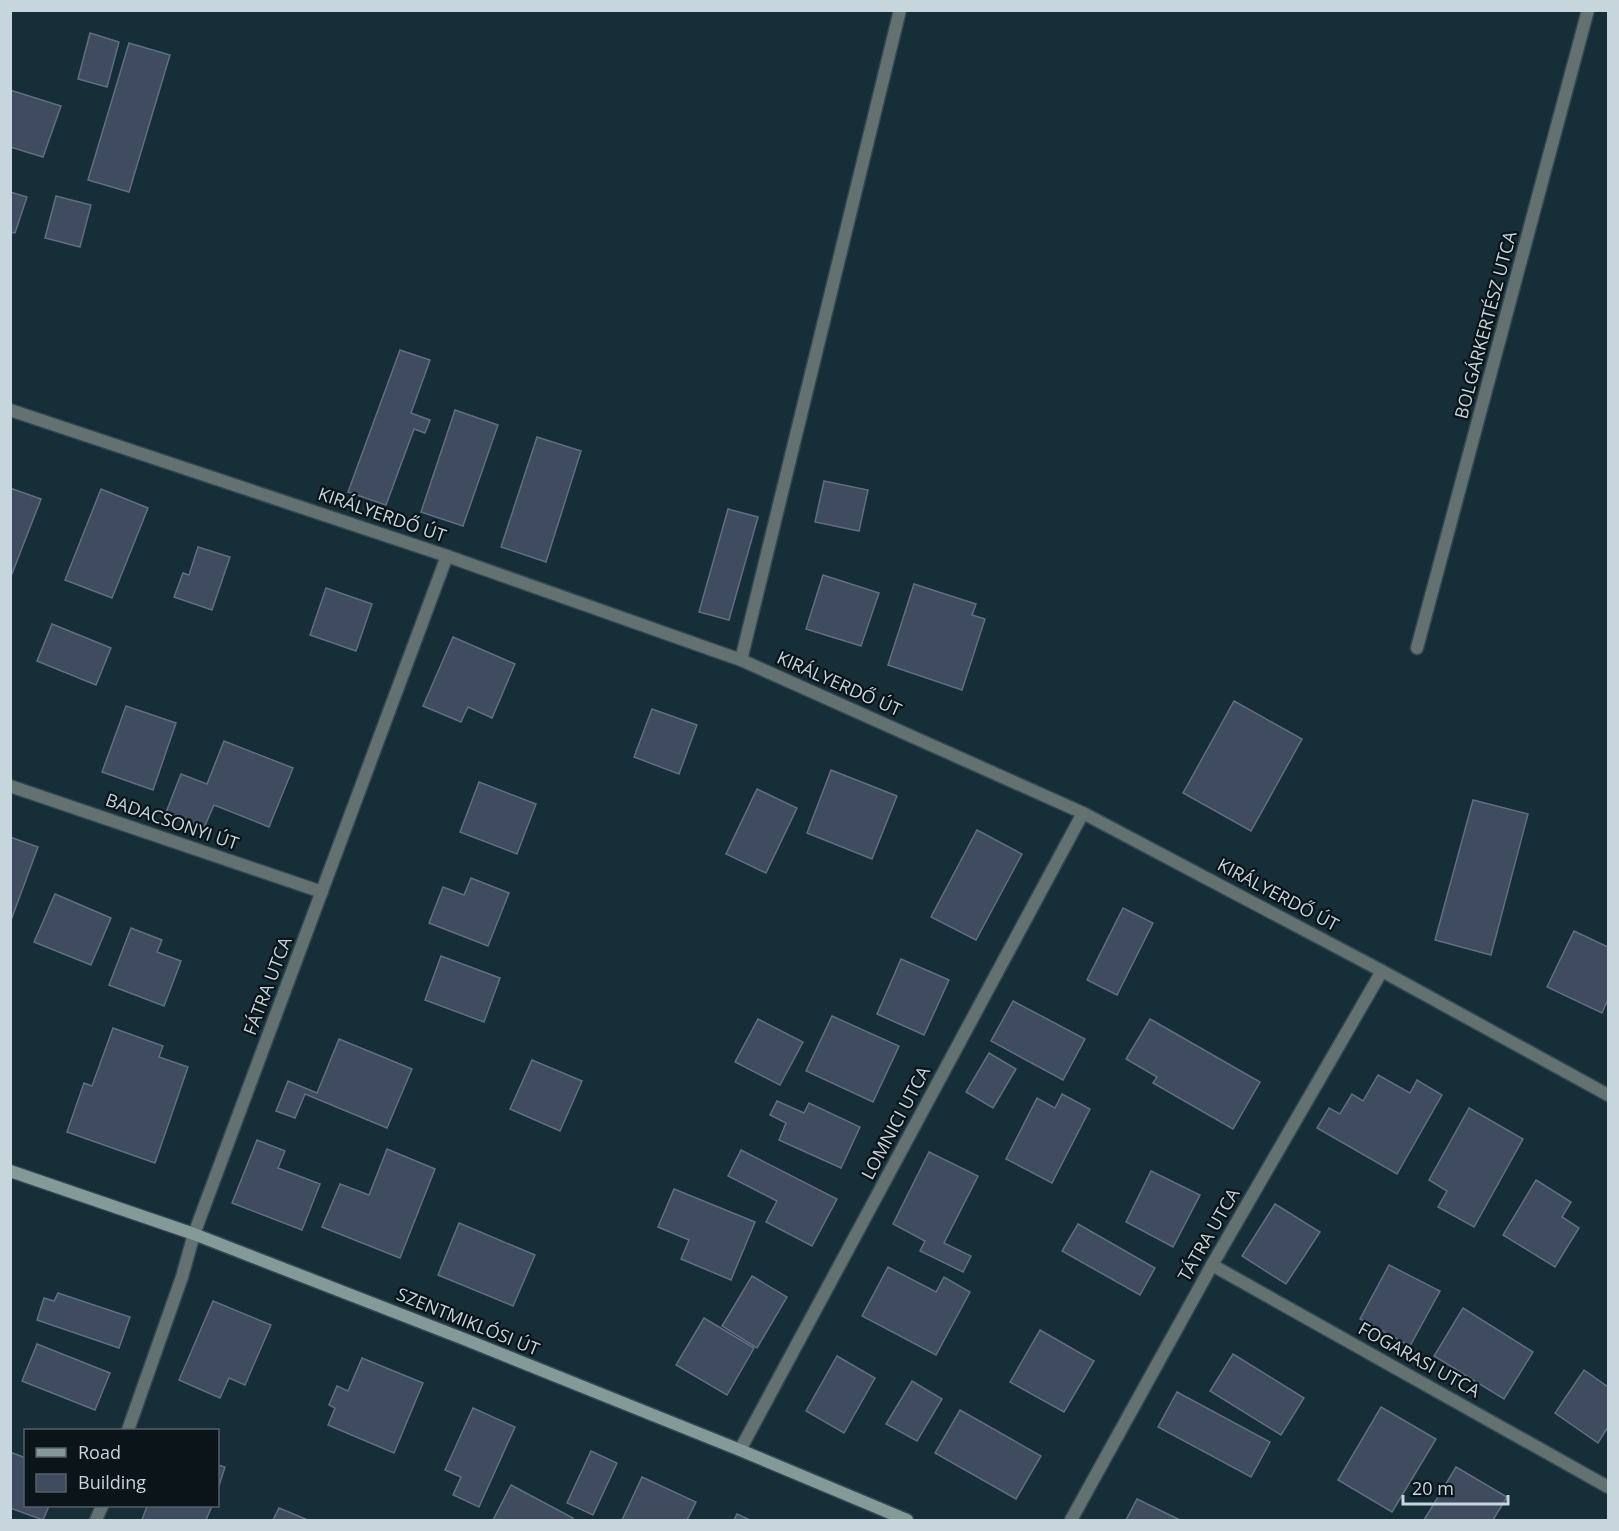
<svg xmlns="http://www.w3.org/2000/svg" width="1619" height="1531" font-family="'Open Sans',sans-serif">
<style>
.building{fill:#3f4b5e;stroke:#616e82;stroke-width:1.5}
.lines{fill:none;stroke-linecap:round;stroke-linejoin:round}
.street-casing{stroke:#314952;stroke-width:15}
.secondary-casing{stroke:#314952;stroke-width:15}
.street{stroke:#647171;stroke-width:12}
.secondary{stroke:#849a99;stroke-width:12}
.labels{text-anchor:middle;stroke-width:4.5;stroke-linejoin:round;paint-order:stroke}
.street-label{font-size:18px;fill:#c7d5dc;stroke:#0a1419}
</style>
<rect width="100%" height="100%" fill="#152e38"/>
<!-- building -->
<g class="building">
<path d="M90 33 119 42 107 87 78 79Z"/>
<path d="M129 43 170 55 129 192 88 180Z"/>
<path d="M10 90 61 106 43 157 10 147Z"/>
<path d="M10 192 27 197 15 233 10 232Z"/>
<path d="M56 196 91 205 80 247 45 238Z"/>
<path d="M400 350 430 360 411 413 430 420 425 433 414 429 386 505 348 492Z"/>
<path d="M455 410 498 425 463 526 421 512Z"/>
<path d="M537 437 581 451 546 562 501 547Z"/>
<path d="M824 481 868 490 859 531 815 522Z"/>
<path d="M10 488 41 499 10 579Z"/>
<path d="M101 489 148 508 112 598 65 580Z"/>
<path d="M728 509 758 517 729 620 699 612Z"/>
<path d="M198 547 230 557 212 610 174 597 183 573 189 575Z"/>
<path d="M823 575 879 593 861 646 806 629Z"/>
<path d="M914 584 976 604 972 615 985 619 962 690 888 665Z"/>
<path d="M326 588 372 604 356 651 310 635Z"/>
<path d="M52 624 111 648 96 685 37 661Z"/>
<path d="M453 637 515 664 492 718 468 707 461 722 423 706Z"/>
<path d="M1234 701 1302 739 1251 831 1183 793Z"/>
<path d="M126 706 176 723 153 790 102 772Z"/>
<path d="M652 709 697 725 679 774 634 757Z"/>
<path d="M224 741 293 768 269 827 214 805 203 830 165 815 181 774 207 784Z"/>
<path d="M831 770 897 796 872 859 807 833Z"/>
<path d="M479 782 536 804 517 854 460 832Z"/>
<path d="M757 789 797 808 766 873 726 854Z"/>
<path d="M1473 800 1528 814 1491 955 1435 940Z"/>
<path d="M977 830 1022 854 976 940 931 917Z"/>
<path d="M10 837 38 847 10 923Z"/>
<path d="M471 878 509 893 488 946 429 923 443 887 464 895Z"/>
<path d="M55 894 111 918 91 965 34 942Z"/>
<path d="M1123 908 1153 923 1117 995 1087 980Z"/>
<path d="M131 928 162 940 157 952 181 961 164 1006 109 985Z"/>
<path d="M1574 931 1608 947V999L1602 1013 1547 987Z"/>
<path d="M441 956 500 978 484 1022 425 1000Z"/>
<path d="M901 959 949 980 924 1035 877 1014Z"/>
<path d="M1013 1001 1085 1039 1063 1080 991 1041Z"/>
<path d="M832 1016 899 1046 873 1102 806 1071Z"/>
<path d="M758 1019 803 1042 780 1085 735 1062Z"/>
<path d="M1150 1019 1260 1082 1233 1129 1153 1083 1157 1077 1126 1059Z"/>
<path d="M113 1028 163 1046 159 1057 188 1067 155 1163 67 1132 84 1083 92 1086Z"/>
<path d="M339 1039 412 1069 387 1128 305 1094 295 1118 276 1111 288 1081 317 1093Z"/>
<path d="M989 1053 1016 1069 993 1108 966 1092Z"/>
<path d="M532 1060 582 1081 560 1131 510 1109Z"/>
<path d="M1378 1075 1410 1093 1417 1080 1442 1095 1397 1174 1317 1128 1329 1108 1340 1114 1352 1094 1363 1101Z"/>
<path d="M1062 1094 1090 1109 1052 1183 1006 1159 1037 1098 1055 1108Z"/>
<path d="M777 1101 804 1113 809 1103 860 1127 841 1168 779 1140 786 1123 770 1115Z"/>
<path d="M1469 1108 1523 1139 1474 1227 1438 1207 1447 1191 1429 1180Z"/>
<path d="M257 1140 285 1151 278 1168 320 1184 302 1230 232 1203Z"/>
<path d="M387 1149 435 1169 400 1258 322 1227 340 1184 369 1195Z"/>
<path d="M741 1150 837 1199 812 1246 766 1222 777 1201 728 1176Z"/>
<path d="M929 1152 978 1176 944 1243 971 1256 963 1272 920 1251 925 1241 893 1224Z"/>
<path d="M1151 1171 1200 1195 1173 1247 1126 1222Z"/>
<path d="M1536 1180 1571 1202 1562 1217 1579 1228 1555 1267 1503 1235Z"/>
<path d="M674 1189 755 1222 731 1280 681 1259 689 1240 658 1227Z"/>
<path d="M1275 1204 1320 1232 1286 1284 1242 1256Z"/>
<path d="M459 1223 535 1255 513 1306 438 1275Z"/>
<path d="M1078 1224 1155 1268 1140 1295 1062 1251Z"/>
<path d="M1389 1265 1440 1291 1410 1346 1360 1319Z"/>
<path d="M888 1267 936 1292 944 1277 970 1292 936 1355 862 1316Z"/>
<path d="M752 1276 787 1297 757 1348 722 1326Z"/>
<path d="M58 1293 130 1317 119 1348 37 1320 44 1298 54 1301Z"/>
<path d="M213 1301 271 1325 245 1385 229 1378 220 1398 179 1380Z"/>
<path d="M1463 1308 1533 1352 1504 1399 1434 1356Z"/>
<path d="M704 1318 754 1348 727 1395 676 1365Z"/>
<path d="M1040 1330 1094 1361 1064 1412 1010 1382Z"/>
<path d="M37 1344 110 1373 95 1410 22 1381Z"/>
<path d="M1233 1354 1304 1398 1281 1435 1210 1391Z"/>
<path d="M837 1356 875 1378 844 1433 806 1411Z"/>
<path d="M362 1358 423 1383 394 1453 328 1425 335 1408 329 1405 337 1386 348 1391Z"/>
<path d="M1584 1370 1608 1387V1427L1598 1443 1555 1413Z"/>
<path d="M912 1381 942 1399 917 1441 886 1424Z"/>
<path d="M1177 1392 1270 1442 1251 1477 1158 1427Z"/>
<path d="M1381 1407 1436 1439 1392 1512 1338 1480Z"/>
<path d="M473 1408 515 1427 479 1507 453 1495 461 1477 445 1470Z"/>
<path d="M960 1410 1041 1456 1016 1499 935 1453Z"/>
<path d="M591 1451 617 1463 593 1515 567 1503Z"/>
<path d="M10 1452 26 1458V1506H49L43 1520 10 1508Z"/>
<path d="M218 1465 225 1467 218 1489Z"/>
<path d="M1456 1467 1507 1497 1493 1520H1424Z"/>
<path d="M642 1477 696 1502 687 1520H622Z"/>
<path d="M511 1485 573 1518 572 1520H493Z"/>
<path d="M1137 1499 1180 1520H1126Z"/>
<path d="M147 1506H212L206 1520H142Z"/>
<path d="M279 1508 308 1520H273Z"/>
<path d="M737 1514 750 1520H734Z"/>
</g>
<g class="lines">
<!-- street casing -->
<g class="street-casing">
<g id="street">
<path d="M10 410 447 556 741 660 1083 813 1382 971 1608 1095"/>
<path d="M1417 648 1588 10"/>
<path d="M741 660 900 10"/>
<path d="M10 786 322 892"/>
<path d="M1212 1265 1608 1487"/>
<path d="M128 1430 182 1277 194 1234 447 556"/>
<path d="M740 1450 1083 813"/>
<path d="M96 1520 102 1506"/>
<path d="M1071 1520 1212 1265 1382 971"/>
</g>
</g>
<!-- secondary casing -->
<g class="secondary-casing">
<path id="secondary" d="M10 1171 194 1234 464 1339 740 1450 907 1520"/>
</g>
<!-- street -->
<use href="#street" class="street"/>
<!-- secondary -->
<use href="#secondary" class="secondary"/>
</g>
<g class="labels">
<!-- street labels -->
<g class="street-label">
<text transform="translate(1486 325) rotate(-75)" y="6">BOLGÁRKERTÉSZ UTCA</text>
<text transform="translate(382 515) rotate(19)" y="6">KIRÁLYERDŐ ÚT</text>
<text transform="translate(839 684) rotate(24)" y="6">KIRÁLYERDŐ ÚT</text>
<text transform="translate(172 822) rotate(19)" y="6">BADACSONYI ÚT</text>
<text transform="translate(1278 895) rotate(28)" y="6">KIRÁLYERDŐ ÚT</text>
<text transform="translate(268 986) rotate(-69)" y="6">FÁTRA UTCA</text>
<text transform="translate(896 1123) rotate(-62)" y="6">LOMNICI UTCA</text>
<text transform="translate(1209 1235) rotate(-60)" y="6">TÁTRA UTCA</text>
<text transform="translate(468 1322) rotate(22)" y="6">SZENTMIKLÓSI ÚT</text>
<text transform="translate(1419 1360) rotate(29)" y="6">FOGARASI UTCA</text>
</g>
</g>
<!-- border -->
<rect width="1619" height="1531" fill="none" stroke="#c7d5dc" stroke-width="24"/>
<!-- legend -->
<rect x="24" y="1429" width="195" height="78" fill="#0a1419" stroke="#566167" stroke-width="1.5"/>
<rect x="36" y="1448" width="30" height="9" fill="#849a99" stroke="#566167" stroke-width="1.5"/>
<text x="78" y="1459" font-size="18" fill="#c7d5dc">Road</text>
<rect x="36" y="1474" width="30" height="18" fill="#3f4b5e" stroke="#566167" stroke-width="1.5"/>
<text x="78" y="1489" font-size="18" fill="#c7d5dc">Building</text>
<!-- scale -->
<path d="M1403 1495v9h105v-9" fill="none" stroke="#c7d5dc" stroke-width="3"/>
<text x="1412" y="1495" font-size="18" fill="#c7d5dc" stroke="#0a1419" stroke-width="4.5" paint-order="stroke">20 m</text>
</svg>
